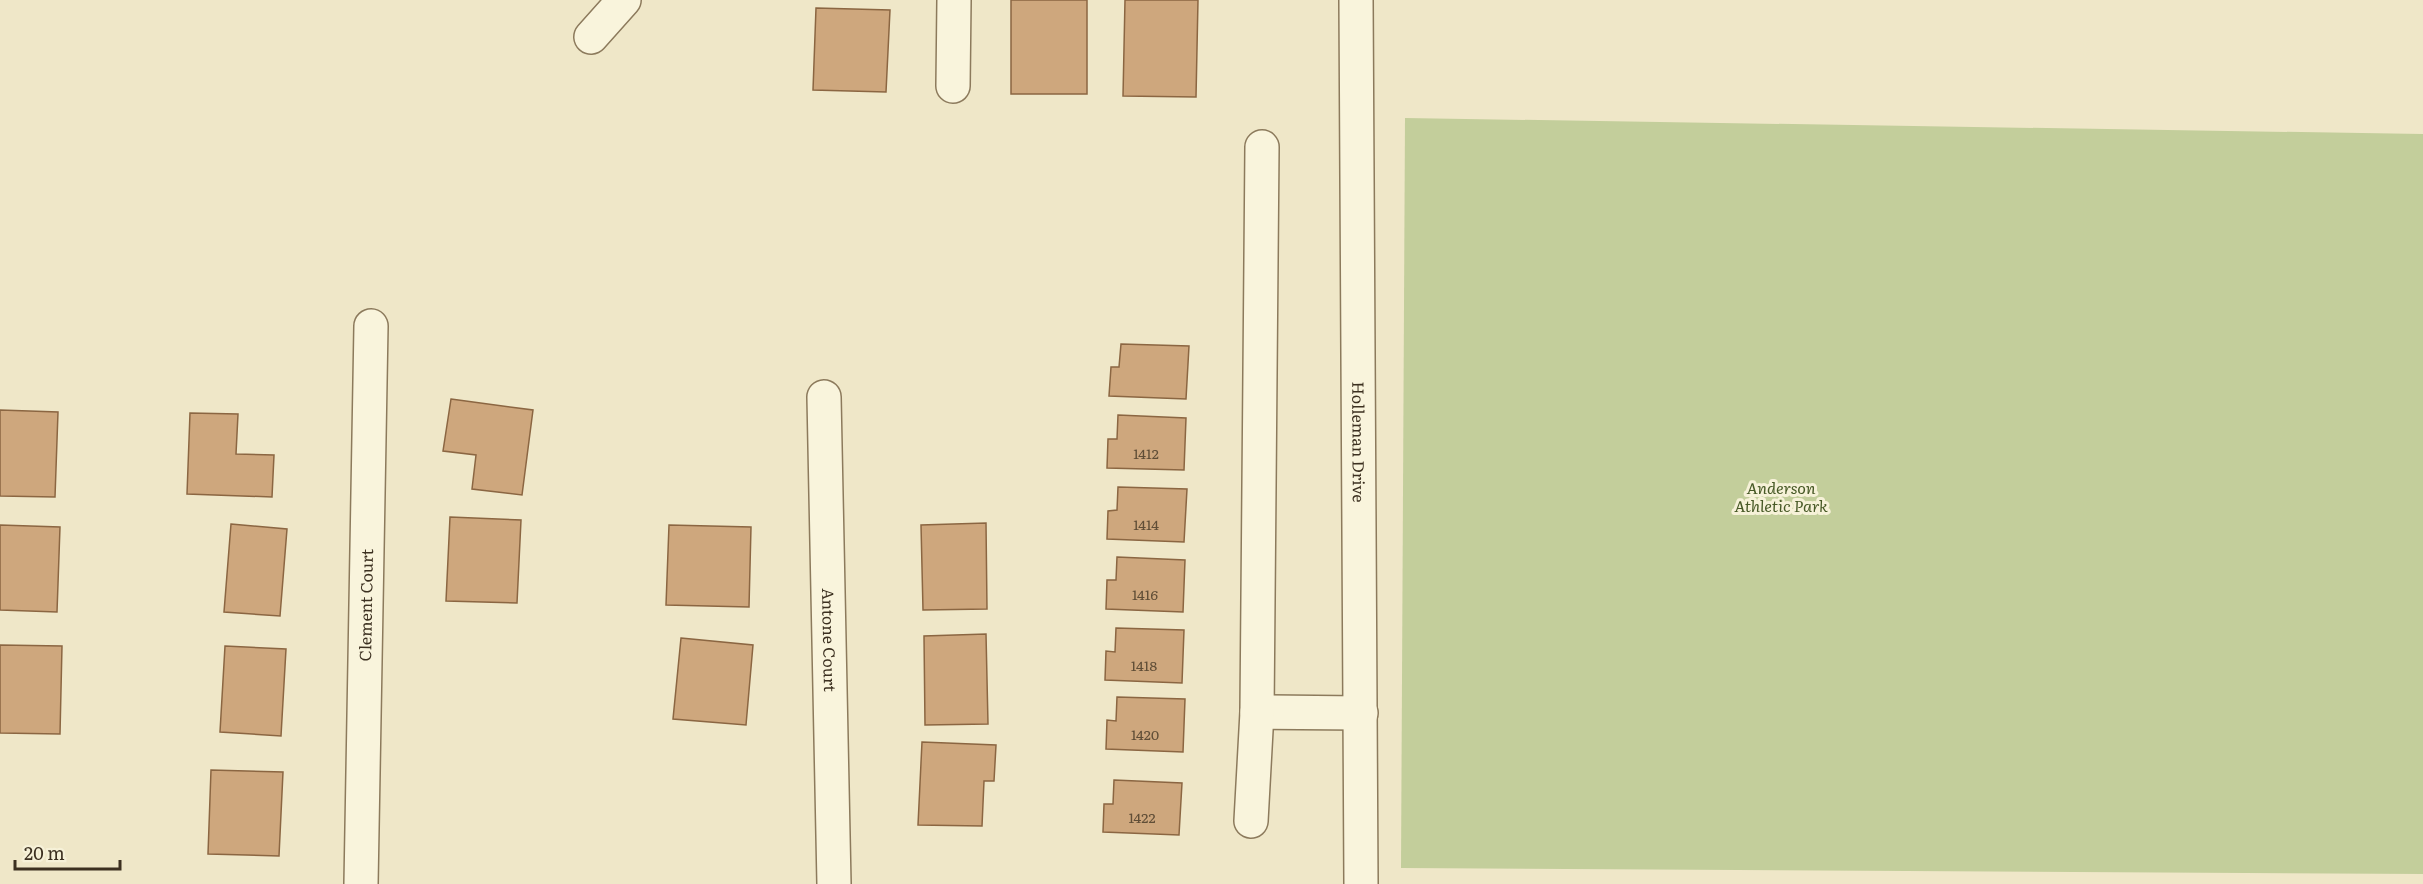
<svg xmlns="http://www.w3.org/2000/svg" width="2423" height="884" font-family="Literata,serif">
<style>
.green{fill:#c3ce9b}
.building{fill:#cea77d;stroke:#8b6642;stroke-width:1.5}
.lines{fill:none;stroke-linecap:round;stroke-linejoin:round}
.minor-casing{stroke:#8c7a5c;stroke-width:36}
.minor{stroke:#f9f4dc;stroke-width:33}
.labels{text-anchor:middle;stroke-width:6;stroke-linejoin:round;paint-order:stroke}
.number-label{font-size:14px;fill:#604e37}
.street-label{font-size:16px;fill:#3c3020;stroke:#f6f1d8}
.park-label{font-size:16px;font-style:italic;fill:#475926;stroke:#f6f1d8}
</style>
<rect width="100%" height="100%" fill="#efe7c8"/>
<!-- green -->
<path class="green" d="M1405 118 2423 134V874L1401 868Z"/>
<!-- building -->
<g class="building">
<rect x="1011" y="0" width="76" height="94"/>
<path d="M1125 0H1198L1196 97 1123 96Z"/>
<path d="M816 8 890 10 886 92 813 90Z"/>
<path d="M1121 344 1189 346 1186 399 1109 396 1111 367H1119Z"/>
<path d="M451 399 533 410 522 495 472 489 476 455 443 451Z"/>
<path d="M0 410 58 412 55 497 0 496Z"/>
<path d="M190 413 238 414 236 454 274 455 272 497 187 494Z"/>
<path d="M1118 415 1186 418 1184 470 1107 468 1108 439H1117Z"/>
<path d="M1118 487 1187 489 1184 542 1107 539 1108 511 1117 510Z"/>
<path d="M450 517 521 520 517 603 446 601Z"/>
<path d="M986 523 987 609 923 610 921 525Z"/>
<path d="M231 524 287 529 280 616 224 612Z"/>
<path d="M0 525 60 527 57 612 0 610Z"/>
<path d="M669 525 751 527 749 607 666 605Z"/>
<path d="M1117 557 1185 560 1183 612 1106 609 1107 580H1116Z"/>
<path d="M1116 628 1184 630 1182 683 1105 680 1106 651 1115 652Z"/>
<path d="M986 634 988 724 925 725 924 636Z"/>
<path d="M681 638 753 645 746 725 673 719Z"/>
<path d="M0 645 62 646 60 734 0 733Z"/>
<path d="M225 646 286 649 281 736 220 732Z"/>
<path d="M1117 697 1185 699 1183 752 1106 749 1107 720 1116 721Z"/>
<path d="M922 742 996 745 994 781H984L982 826 918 825Z"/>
<path d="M211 770 283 772 279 856 208 854Z"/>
<path d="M1114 780 1182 783 1179 835 1103 832 1104 804H1113Z"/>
</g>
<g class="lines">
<!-- minor casing -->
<g class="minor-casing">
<g id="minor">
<path id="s1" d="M1356 0 1361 884"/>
<path d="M591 37 624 0"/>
<path d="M953 86 954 0"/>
<path id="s2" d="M824 397 834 884"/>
<path d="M1257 712 1361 713"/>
<path d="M1251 821 1257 712 1262 147"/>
<path id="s3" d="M361 884 371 326"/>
</g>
</g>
<!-- minor -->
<use href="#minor" class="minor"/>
</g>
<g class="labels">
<!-- number labels -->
<g class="number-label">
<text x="1146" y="459">1412</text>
<text x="1146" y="530">1414</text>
<text x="1145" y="600">1416</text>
<text x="1144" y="671">1418</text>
<text x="1145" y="740">1420</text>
<text x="1142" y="823">1422</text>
</g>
<!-- street labels -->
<g class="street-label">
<text dy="6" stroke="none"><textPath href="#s1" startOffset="442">Holleman Drive</textPath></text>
<text dy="6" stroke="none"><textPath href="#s3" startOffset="279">Clement Court</textPath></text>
<text dy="6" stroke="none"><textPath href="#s2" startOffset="243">Antone Court</textPath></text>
</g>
<!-- park labels -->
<g class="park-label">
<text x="1781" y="494">Anderson<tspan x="1781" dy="18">Athletic Park</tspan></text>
</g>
</g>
<!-- scale -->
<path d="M15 860v9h105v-9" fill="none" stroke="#3c3020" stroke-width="3"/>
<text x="24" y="860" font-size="18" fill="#3c3020" stroke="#f6f1d8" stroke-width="4.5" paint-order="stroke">20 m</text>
</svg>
